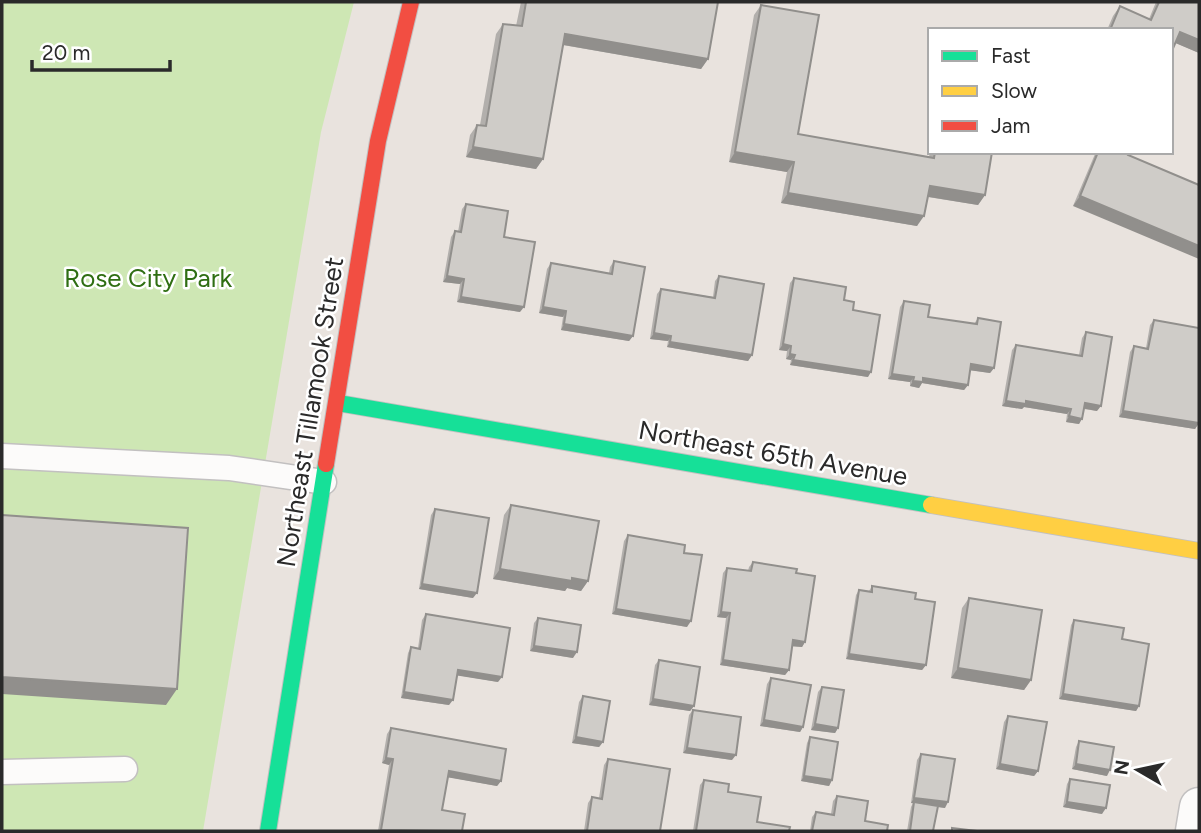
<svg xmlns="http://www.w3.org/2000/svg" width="1201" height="833" font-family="Figtree,sans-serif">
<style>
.green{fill:#cee7b4}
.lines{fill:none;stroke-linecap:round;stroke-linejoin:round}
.lane-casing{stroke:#c2c0c0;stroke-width:27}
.street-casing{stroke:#c2c0c0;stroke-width:41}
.fast-casing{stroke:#c2c0c0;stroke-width:18}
.slow-casing{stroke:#c2c0c0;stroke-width:18}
.jam-casing{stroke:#c2c0c0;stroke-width:18}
.lane{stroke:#fcfbfa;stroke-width:24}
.street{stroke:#fcfbfa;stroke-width:38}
.fast{stroke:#16e098;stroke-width:16}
.slow{stroke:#ffcf43;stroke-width:16}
.jam{stroke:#f24e42;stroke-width:16}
.wall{fill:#b2afac}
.shaded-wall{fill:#918f8c}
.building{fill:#cfccc8;stroke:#918f8c;stroke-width:2}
.labels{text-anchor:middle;stroke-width:5;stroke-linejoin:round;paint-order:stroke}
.park-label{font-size:26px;fill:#2f6e13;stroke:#fff}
.street-label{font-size:26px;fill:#2a2a2a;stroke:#fff}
</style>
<rect width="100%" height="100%" fill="#e9e3de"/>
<!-- green -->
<path class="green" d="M2 2H354L321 132 203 831H2Z"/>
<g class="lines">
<!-- lane casing -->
<g class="lane-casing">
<g id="lane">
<path d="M2 456 229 468 324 482"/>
<path d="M2 772 125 769"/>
</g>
</g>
<!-- street casing -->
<g class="street-casing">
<path id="street" d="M1195 831 1199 807"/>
</g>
<!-- fast casing -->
<g class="fast-casing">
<g id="fast">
<path d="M338 403 931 505"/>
<path d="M268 831 326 464"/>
</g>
</g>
<!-- slow casing -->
<g class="slow-casing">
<path id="slow" d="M931 505 1199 551"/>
</g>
<!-- jam casing -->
<g class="jam-casing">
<path id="jam" d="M326 464 378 141 411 2"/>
</g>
<!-- lane -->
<use href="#lane" class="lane"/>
<!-- street -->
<use href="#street" class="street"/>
<!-- fast -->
<use href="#fast" class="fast"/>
<!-- slow -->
<use href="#slow" class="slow"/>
<!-- jam -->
<use href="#jam" class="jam"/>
</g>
<!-- wall -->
<g class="wall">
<path d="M521 2H718L708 59 701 69 563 45 543 159 536 169 466 157 470 135 477 125H480L496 34 503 24 516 26Z"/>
<path d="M1156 2H1199V53L1176 43 1171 30H1107L1113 16 1120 6 1149 19Z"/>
<path d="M761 5 798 134 929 157 930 152H992L985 195 978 205 928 197 917 226 781 203 787 172 729 162 754 15Z"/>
<path d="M1091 152H1129L1073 206 1095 154Z"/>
<path d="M466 204 504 237 520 312 457 302 460 284 443 282 451 237 455 231 458 232 462 209Z"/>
<path d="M614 261 633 336 629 341 561 330 563 317 539 313 547 269 551 263 609 273 610 267Z"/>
<path d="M719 276 752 355 748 361 667 347 668 341 650 339 657 294 661 289 713 297 715 281Z"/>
<path d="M794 278 844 300 853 310 868 377 790 365 791 360 786 359 787 351 779 350 790 283Z"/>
<path d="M904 301 928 317 974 324 978 318 994 368 990 373 970 370 968 385 964 390 922 383 919 388 910 386V382L888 379 900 307Z"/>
<path d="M1154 320 1199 423 1195 429 1119 417 1130 352 1134 346 1146 348 1150 325Z"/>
<path d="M1086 332 1097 411 1084 409 1079 424 1066 422 1067 414 1024 407 1022 409 1002 406 1012 350 1016 345 1079 355 1082 338Z"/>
<path d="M511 505 588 581 581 591 567 588 565 591 493 579 504 515Z"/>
<path d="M435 509 473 598 419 589 431 515Z"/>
<path d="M628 535 687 627 612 614 624 541Z"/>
<path d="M753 562 796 573 805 642 802 647 792 646 789 670 785 675 720 665 726 618 717 617 723 573 727 568 748 571 749 567Z"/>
<path d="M872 586 915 599 926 665 922 670 846 659 856 595 859 590 869 591Z"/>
<path d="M969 598 1031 680 1024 690 951 678 962 608Z"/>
<path d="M426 614 498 682 457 675 449 705 401 698 408 653 411 647 418 648 422 620Z"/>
<path d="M538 618 573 658 530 651 534 623Z"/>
<path d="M1074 620 1122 639 1139 706 1136 711 1059 699 1071 625Z"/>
<path d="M659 660 694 706 690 711 649 705 655 665Z"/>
<path d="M771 678 803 727 800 732 760 726 767 684Z"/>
<path d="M822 687 838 728 835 733 811 730 818 692Z"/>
<path d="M583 696 603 742 599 747 572 743 579 702Z"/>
<path d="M693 710 732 760 683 753 689 715Z"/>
<path d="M1008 716 1038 771 1034 776 996 769 1004 722Z"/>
<path d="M391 728 501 781 497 786 448 777 442 810 462 831H378L389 765 382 763 387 734Z"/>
<path d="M810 737 832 780 829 786 801 781 807 743Z"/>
<path d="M1079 741 1107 776 1072 769 1076 747Z"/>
<path d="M921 754 945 808 938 807 933 831H907L911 807 913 803H911L917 760Z"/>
<path d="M608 759 660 831H584L588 803 592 797 599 798 604 765Z"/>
<path d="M1070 779 1102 814 1063 807 1067 784Z"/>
<path d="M704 780 728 792 757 822 789 831H693L700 785Z"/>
<path d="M837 796 865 821 887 831H810L812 817 816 812 831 814 833 801Z"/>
</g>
<!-- shaded-wall -->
<g class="shaded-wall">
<path d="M1180 32 1199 40V53L1173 42Z"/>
<path d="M565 34 708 59 701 69 558 44Z"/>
<path d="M473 147 543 159 536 169 466 157Z"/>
<path d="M735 152 794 162 787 172 729 162Z"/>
<path d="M930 186 985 195 978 205 923 196Z"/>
<path d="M788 193 924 216 917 226 781 203Z"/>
<path d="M1080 196 1199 246V259L1073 206Z"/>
<path d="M447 276 464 279 460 284 443 282Z"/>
<path d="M461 297 524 307 520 312 457 302Z"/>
<path d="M543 307 566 311 563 317 539 313Z"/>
<path d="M564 324 633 336 629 341 561 330Z"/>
<path d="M654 333 671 336 668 341 650 339Z"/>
<path d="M670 342 752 355 748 361 667 347Z"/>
<path d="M783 344 791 346 787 351 779 350Z"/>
<path d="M790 354 795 355 791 360 786 359Z"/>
<path d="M793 360 871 372 868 377 790 365Z"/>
<path d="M971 364 994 368 990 373 968 370Z"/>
<path d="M892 374 914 377 910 382 888 379Z"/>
<path d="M923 378 968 385 964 390 922 383 919 388 910 386 913 381Z"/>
<path d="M1006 401H1026L1071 409 1067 414 1024 407 1022 409 1002 406Z"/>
<path d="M1085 403 1101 406 1097 411 1081 408Z"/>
<path d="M1123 411 1199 423 1195 429 1119 417Z"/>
<path d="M1069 416 1082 419 1079 424 1066 422Z"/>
<path d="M500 569 572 578 588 581 581 591 567 588 565 591 493 579Z"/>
<path d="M422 584 477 593 473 598 419 589Z"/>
<path d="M616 609 691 621 687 627 612 614Z"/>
<path d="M721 612 730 613 726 618 717 617Z"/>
<path d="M793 640 805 642 802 647 789 646Z"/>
<path d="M534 646 577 652 573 658 530 651Z"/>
<path d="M849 654 926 665 922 670 846 659Z"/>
<path d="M723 660 789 670 785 675 720 665Z"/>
<path d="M958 668 1031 680 1024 690 951 678Z"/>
<path d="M458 670 502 677 498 682 454 675Z"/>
<path d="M2 677 177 689 166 705 2 694Z"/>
<path d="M404 692 453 700 449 705 401 698Z"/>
<path d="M1063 694 1139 706 1136 711 1059 699Z"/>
<path d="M653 699 694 706 690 711 649 705Z"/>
<path d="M764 720 803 727 800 732 760 726Z"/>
<path d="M815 724 838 728 835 733 811 730Z"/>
<path d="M576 737 603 742 599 747 572 743Z"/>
<path d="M687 748 736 755 732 760 683 753Z"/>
<path d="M386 758 393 759 389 765 382 763Z"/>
<path d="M1000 764 1038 771 1034 776 996 769Z"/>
<path d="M1076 764 1110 770 1107 776 1072 769Z"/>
<path d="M449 771 501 781 497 786 446 777Z"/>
<path d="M804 776 832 780 829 786 801 781Z"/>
<path d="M914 798 948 802 945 808 911 803Z"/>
<path d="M1067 802 1106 808 1102 814 1063 807Z"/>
</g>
<!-- building -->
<g class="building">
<path d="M526 2H718L708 59 565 34 543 159 473 147 477 125 486 126 503 24 522 26Z"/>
<path d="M1159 2H1199V40L1180 32 1171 53V30H1110L1120 6 1151 20Z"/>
<path d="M761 5 819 15 798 134 934 158 935 152H992L985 195 930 186 924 216 788 193 794 162 735 152Z"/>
<path d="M1098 152H1129L1128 155 1199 185V246L1080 196Z"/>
<path d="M466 204 508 211 504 237 535 242 524 307 461 297 464 279 447 276 455 231 461 232Z"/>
<path d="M614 261 645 267 633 336 564 324 566 311 543 307 551 263 612 274Z"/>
<path d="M719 276 764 284 752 355 670 342 671 336 654 333 661 289 715 298Z"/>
<path d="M794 278 846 287 844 300 854 302 853 310 880 315 871 372 793 360 795 355 790 354 791 346 783 344Z"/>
<path d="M904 301 930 305 928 317 977 324 978 318 1001 322 994 368 971 364 968 385 923 378V382L913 381 914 377 892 374Z"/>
<path d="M1154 320 1199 328V423L1123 411 1134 346 1148 349Z"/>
<path d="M1086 332 1112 337 1101 406 1085 403 1082 419 1069 416 1071 409 1026 401V404L1006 401 1016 345 1082 356Z"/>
<path d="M511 505 599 521 588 581 572 578V581L500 569Z"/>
<path d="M435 509 489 518 477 593 422 584Z"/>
<path d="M2 515 188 528 177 689 2 677Z"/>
<path d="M628 535 685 545 684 553 702 555 691 621 616 609Z"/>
<path d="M753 562 797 569 796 573 815 576 805 642 793 640 789 670 723 660 730 613 721 612 727 568 751 571Z"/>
<path d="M872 586 916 593 915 599 935 602 926 665 849 654 859 590 872 592Z"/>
<path d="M969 598 1042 610 1031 680 958 668Z"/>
<path d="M426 614 510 628 502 677 458 670 453 700 404 692 411 647 420 649Z"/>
<path d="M538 618 581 625 577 652 534 646Z"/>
<path d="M1074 620 1124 628 1122 639 1149 644 1139 706 1063 694Z"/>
<path d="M659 660 700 667 694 706 653 699Z"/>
<path d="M771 678 811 685 803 727 764 720Z"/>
<path d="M822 687 844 690 838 728 815 724Z"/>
<path d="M583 696 610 701 603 742 576 737Z"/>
<path d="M693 710 741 717 736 755 687 748Z"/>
<path d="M1008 716 1047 722 1038 771 1000 764Z"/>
<path d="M391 728 506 749 501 781 449 771 442 810 465 814 462 831 381 830 393 759 386 758Z"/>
<path d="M810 737 838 742 832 780 804 776Z"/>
<path d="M1079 741 1114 747 1110 770 1076 764Z"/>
<path d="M921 754 955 759 948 802 914 798Z"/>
<path d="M608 759 670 769 660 831H587L592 797 602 799Z"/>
<path d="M1070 779 1110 785 1106 808 1067 802Z"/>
<path d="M704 780 729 784 728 792 761 797 757 822 790 827 789 831H696Z"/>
<path d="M837 796 868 801 865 821 888 825 887 831H812L816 812 834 815Z"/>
<path d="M914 802 938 806 933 831H910Z"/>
<path d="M952 828 977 831H952Z"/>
</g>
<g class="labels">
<!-- park labels -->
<g class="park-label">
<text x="148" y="287">Rose City Park</text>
</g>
<!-- street labels -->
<g class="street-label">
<text transform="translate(310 412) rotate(-81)" y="9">Northeast Tillamook Street</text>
<text transform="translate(773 453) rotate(10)" y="9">Northeast 65th Avenue</text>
</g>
</g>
<!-- border -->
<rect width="1201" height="833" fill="none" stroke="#2a2a2a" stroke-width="7"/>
<!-- legend -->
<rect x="928" y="28" width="245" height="126" fill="#ffffff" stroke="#aaaaaa" stroke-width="2"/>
<rect x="942" y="51" width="35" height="10" fill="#16e098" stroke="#aaaaaa" stroke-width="2"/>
<text x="991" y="63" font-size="21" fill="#2a2a2a">Fast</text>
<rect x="942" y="86" width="35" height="10" fill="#ffcf43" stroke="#aaaaaa" stroke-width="2"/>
<text x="991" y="98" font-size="21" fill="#2a2a2a">Slow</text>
<rect x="942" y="121" width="35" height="10" fill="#f24e42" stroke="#aaaaaa" stroke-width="2"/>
<text x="991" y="133" font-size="21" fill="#2a2a2a">Jam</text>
<!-- north arrow -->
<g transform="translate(1138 770) rotate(279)" stroke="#ffffff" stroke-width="5" paint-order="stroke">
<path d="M0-5L12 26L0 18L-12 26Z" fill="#2a2a2a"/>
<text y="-10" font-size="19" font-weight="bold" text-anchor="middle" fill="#2a2a2a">N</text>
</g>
<!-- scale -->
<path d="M32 60v10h138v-10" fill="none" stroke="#2a2a2a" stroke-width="3.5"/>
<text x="42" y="60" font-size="21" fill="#2a2a2a" stroke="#ffffff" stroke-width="5" paint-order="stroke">20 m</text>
</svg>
